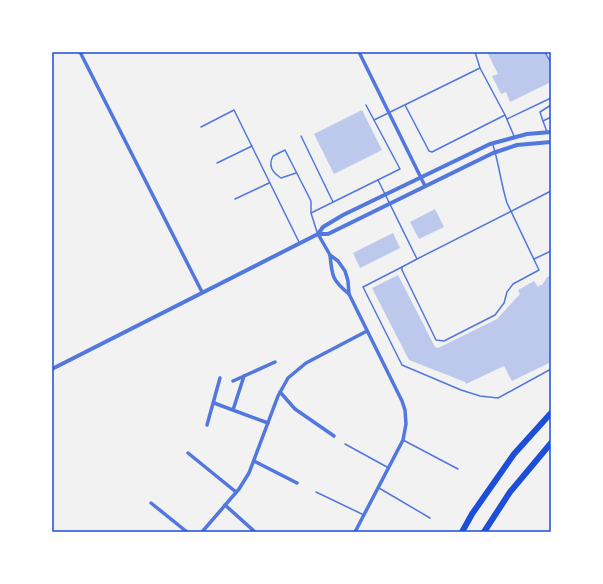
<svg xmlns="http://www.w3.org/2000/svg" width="603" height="584" font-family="'Alegreya Sans',sans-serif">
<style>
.building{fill:#bdc9ec}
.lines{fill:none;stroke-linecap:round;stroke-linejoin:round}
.service{stroke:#5277de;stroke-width:1.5}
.minor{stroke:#5277de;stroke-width:3.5}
.tertiary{stroke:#5277de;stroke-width:4}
.motorway{stroke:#1d4ed8;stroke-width:6}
.neatline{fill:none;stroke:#1d4ed8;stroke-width:1.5}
</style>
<rect width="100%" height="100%" fill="#f2f2f2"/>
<!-- building -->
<g class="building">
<path d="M487 52H545L551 65V82L510 102 506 92 501 94 492 76 498 74Z"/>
<path d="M362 110 382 150 334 174 314 134Z"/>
<path d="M435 209 444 227 419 239 410 222Z"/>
<path d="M393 233 400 248 360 268 353 253Z"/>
<path d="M398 275 435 347 438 348 497 319 520 294 518 290 534 281 538 287 540 285H542L546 279V278L551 275V362L512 381 504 366 466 384 465 382 409 360 372 288Z"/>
</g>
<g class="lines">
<!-- service -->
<g class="service">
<path d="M545 52 551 63"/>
<path d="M405 105 429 151 432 152 505 115 480 68"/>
<path d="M505 115 514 136"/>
<path d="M507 119 551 98"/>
<path d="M374 120 480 68 475 52"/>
<path d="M543 121 540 112 551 105"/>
<path d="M201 127 234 110 299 242"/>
<path d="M547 132 543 121 551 117"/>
<path d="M301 136 333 202"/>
<path d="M217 163 252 146"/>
<path d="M296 173 281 178C272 172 268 166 273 156L285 150 311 201V213L317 232"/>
<path d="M378 180 417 259 402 267V270L436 340 444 341 495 315 504 303 507 292 513 284 539 270 507 203C501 184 499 164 493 145"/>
<path d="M235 199 269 183"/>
<path d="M311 213 400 169 366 105"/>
<path d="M417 259 551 191"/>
<path d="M534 259 551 251"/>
<path d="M402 267 363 287 402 365 461 390 480 396 498 398 551 369"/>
<path d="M403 440 458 469"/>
<path d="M345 444 387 467"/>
<path d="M379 488 430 518"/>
<path d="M316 492 364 515"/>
</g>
<!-- minor -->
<g class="minor">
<path d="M80 52 202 292"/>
<path d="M359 52 425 186"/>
<path d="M318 234 330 255 338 261 345 271 348 281 349 294 402 401 405 410 406 424 403 440 355 532"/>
<path d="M330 255C332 276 332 280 349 294"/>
<path d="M233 381 275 362"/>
<path d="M280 392 295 409 334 436"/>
<path d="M214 403 268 423"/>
<path d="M233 410 244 376"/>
<path d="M207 425 220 378"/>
<path d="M188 453 236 492"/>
<path d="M254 461 297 483"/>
<path d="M151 503 187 532"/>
<path d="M225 505 255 532"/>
<path d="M202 532 239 489 249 473 278 396 288 378 306 363 367 331"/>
</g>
<!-- tertiary -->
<g class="tertiary">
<path d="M318 234 323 227 343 215 490 144 527 134 551 132"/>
<path d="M52 369 318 234H328L493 153 517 145 551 142"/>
</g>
<!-- motorway -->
<g class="motorway">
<path d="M462 532 472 514 514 454 551 413"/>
<path d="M484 532 510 492 551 443"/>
</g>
</g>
<!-- border -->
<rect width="603" height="584" fill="none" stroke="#ffffff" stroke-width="106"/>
<rect x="53" y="53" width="497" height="478" class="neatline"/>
</svg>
